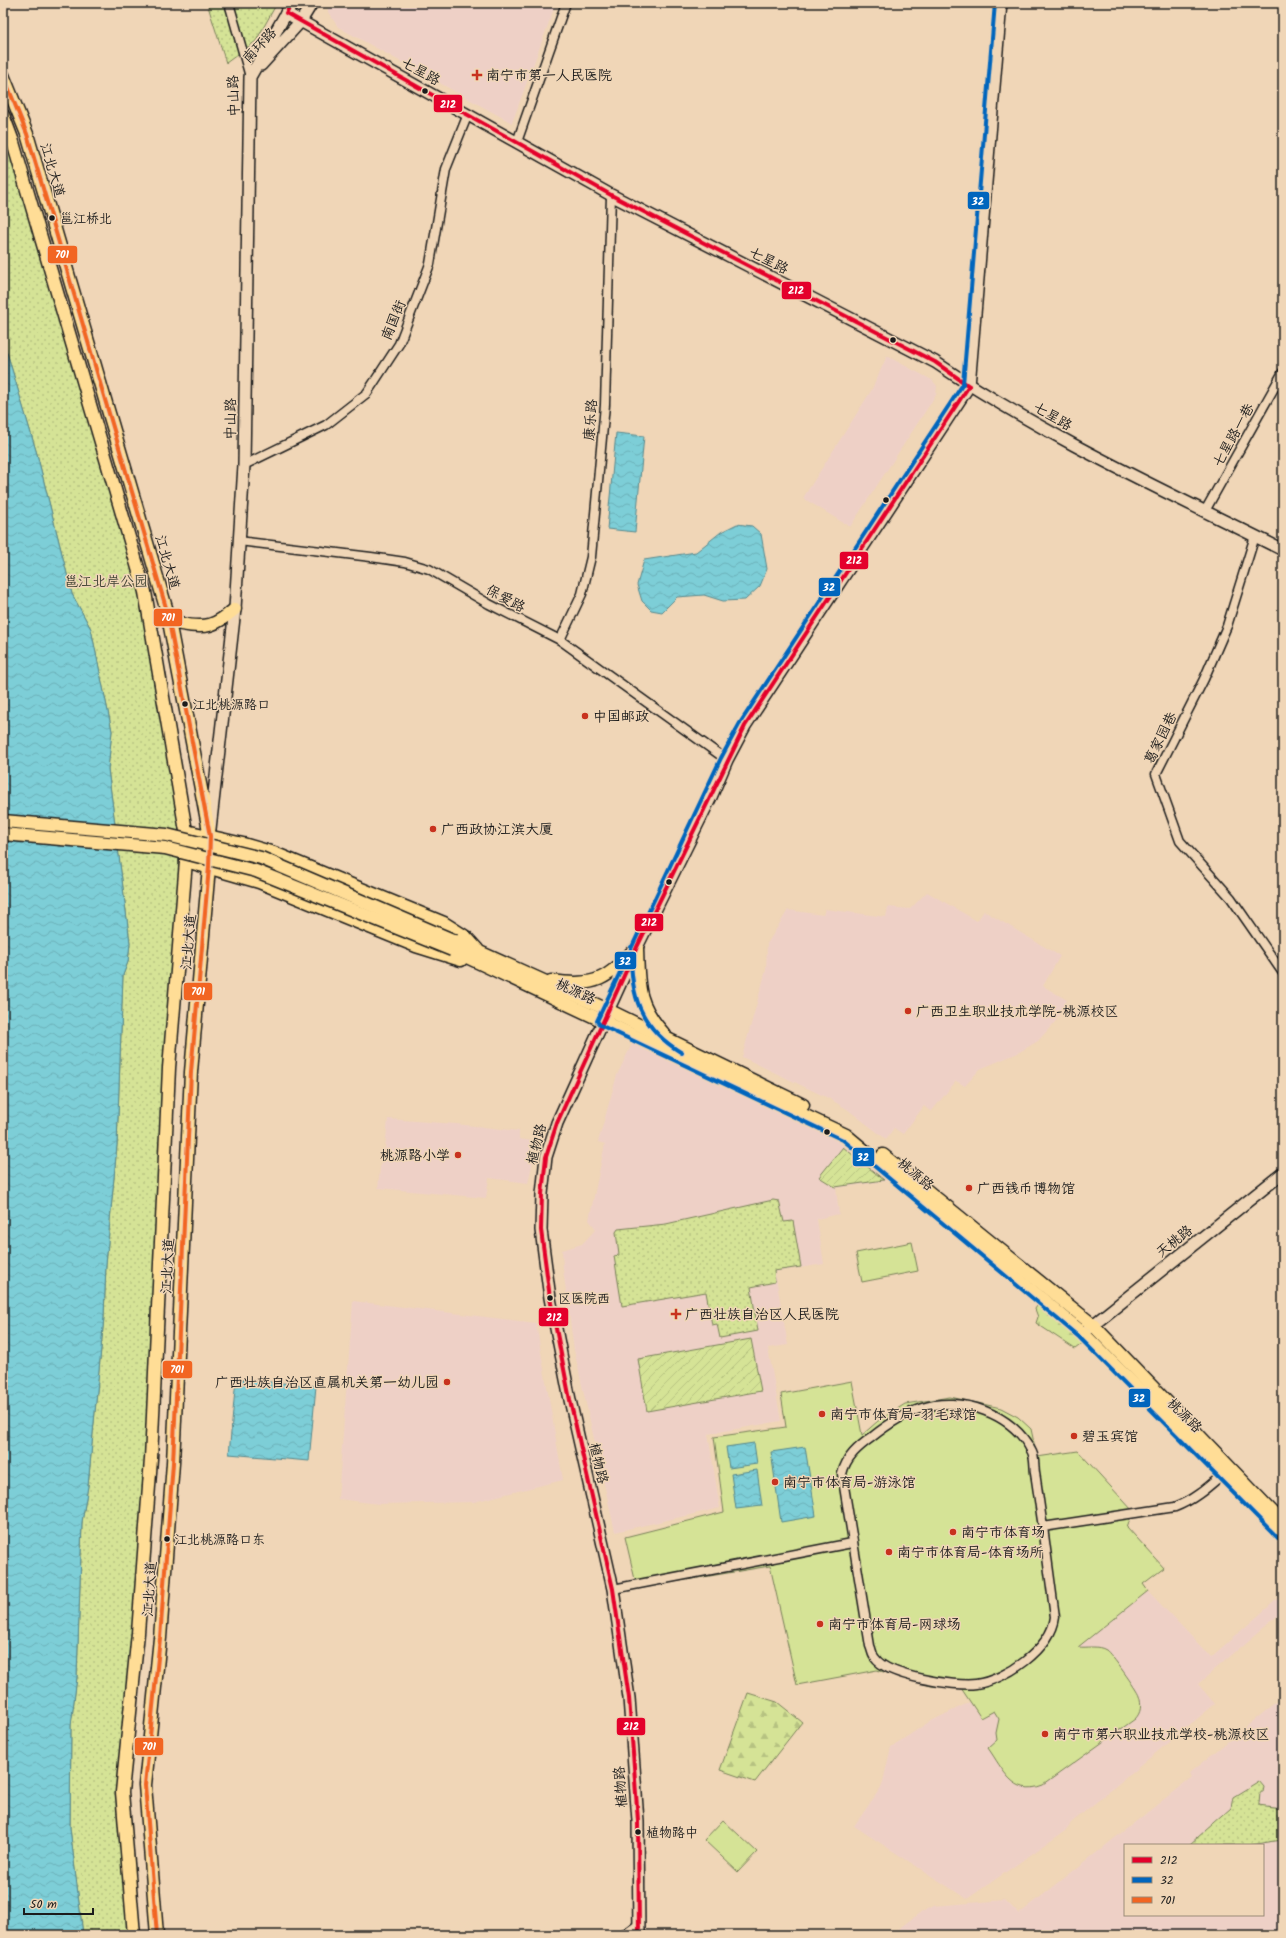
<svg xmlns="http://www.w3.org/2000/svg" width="1286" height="1938" font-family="Kalam,'LXGW WenKai TC',sans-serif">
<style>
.built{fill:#eed0c6;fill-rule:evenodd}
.forest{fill:url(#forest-firs);stroke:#788059}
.park{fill:url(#park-dots);stroke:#788059}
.garden{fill:url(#garden-furrows);stroke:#788059}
.pitch{fill:#d5e396;stroke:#788059}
.water{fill:url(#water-waves);stroke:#56878c}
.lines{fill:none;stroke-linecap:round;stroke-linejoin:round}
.street-casing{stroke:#1c1c1c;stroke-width:11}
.secondary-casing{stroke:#1c1c1c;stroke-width:14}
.primary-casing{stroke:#1c1c1c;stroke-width:15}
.street{stroke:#f0d6b7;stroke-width:8}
.secondary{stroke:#f0d6b7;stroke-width:11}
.primary{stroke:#ffdd96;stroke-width:12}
.primary-bridge-casing{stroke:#1c1c1c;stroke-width:15;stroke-linecap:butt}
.primary-bridge{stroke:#ffdd96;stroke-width:12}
.bus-1-casing{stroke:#f0d6b7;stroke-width:7}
.bus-2-casing{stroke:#f0d6b7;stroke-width:7}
.bus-3-casing{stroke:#f0d6b7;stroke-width:7}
.bus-1{stroke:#e4002b;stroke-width:4}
.bus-2{stroke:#0065bd;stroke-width:4}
.bus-3{stroke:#f26522;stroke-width:4}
.poi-dot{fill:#c8321e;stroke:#f0d6b7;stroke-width:1.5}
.bus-dot{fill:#1c1c1c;stroke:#f0d6b7;stroke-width:1.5}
.labels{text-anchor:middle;stroke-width:3;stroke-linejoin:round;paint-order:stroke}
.bus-label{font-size:13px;fill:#1c1c1c;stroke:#f0d6b7;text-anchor:start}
.street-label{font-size:14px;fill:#1c1c1c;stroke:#f0d6b7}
.poi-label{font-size:14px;fill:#1c1c1c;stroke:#f0d6b7;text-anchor:start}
.park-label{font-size:14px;fill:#414434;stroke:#f0d6b7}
.line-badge{stroke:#f0d6b7;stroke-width:1.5}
.badge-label{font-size:11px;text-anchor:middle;font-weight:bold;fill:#fff}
</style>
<defs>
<pattern id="forest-firs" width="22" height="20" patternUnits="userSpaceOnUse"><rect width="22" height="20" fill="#d5e396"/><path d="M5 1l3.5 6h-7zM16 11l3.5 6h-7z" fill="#b6c281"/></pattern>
<pattern id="park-dots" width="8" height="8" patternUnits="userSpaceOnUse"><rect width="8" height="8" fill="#d5e396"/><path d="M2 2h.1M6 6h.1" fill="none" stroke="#b6c281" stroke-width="1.8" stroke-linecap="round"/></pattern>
<pattern id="garden-furrows" width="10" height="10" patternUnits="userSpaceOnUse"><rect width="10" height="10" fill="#d5e396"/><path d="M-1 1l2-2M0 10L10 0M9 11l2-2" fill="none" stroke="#b6c281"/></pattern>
<pattern id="water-waves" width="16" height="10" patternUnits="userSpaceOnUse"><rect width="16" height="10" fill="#7dced7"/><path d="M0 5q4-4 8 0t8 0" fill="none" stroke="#6bb0b8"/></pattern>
</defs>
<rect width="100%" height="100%" fill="#f0d6b7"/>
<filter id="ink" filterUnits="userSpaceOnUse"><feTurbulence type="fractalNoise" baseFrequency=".025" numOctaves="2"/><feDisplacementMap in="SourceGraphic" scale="8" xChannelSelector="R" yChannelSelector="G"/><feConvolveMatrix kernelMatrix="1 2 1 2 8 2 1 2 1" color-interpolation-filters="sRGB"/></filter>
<g filter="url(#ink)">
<!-- built -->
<g class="built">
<path d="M328 3H556L512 123 338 27 328 12Z"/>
<path d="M887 356 932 380 937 386 936 395 850 527 803 498 871 391Z"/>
<path d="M927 892 977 921 984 911 1060 956 1043 986 1067 1000 1055 1022 1038 1041 1018 1053 980 1069 965 1086 956 1081 931 1112 924 1106 903 1134 894 1128 886 1139 847 1109 828 1098 742 1057 766 970 767 944 788 910 823 915 825 909 886 917 888 907 910 909Z"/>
<path d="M633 1042 831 1136 887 1181 836 1188 839 1214 817 1219 824 1264 775 1272 788 1345 768 1348 781 1421 708 1434 720 1508 615 1532 574 1350 563 1269 562 1250 582 1244 596 1229 589 1220 605 1144 598 1142 617 1075Z"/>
<path d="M388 1119 456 1124 519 1131V1139L540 1142 533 1161 528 1183 489 1178 486 1198 378 1188 382 1149H385Z"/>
<path d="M353 1301 536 1323 563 1480 474 1502 379 1504 338 1499Z"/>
<path d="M1148 1591 1211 1657 1283 1594V1611L1198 1684 1215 1704 1071 1823 1065 1831 967 1899 854 1826 882 1786 891 1747 929 1722 970 1702 981 1718 1055 1665Z"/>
<path d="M1283 1697V1935H890L918 1914 934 1906 1005 1900 1019 1914 1192 1777 1189 1773ZM1125 1845H1263V1915H1125Z"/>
</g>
<!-- forest -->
<g class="forest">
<path d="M1039 1303 1072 1330 1083 1343 1075 1349 1036 1323 1038 1317 1035 1309Z"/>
<path d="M748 1693 777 1702 802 1722 755 1782 720 1770Z"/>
</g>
<!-- park -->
<g class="park">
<path d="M207 3H277L256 41 226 63Z"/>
<path d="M3 115 145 592 186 831 151 1459 122 1792 134 1935H83L70 1828 71 1725 77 1677 82 1522 88 1486 104 1317 106 1264 117 1145 123 975 128 962 130 943 108 769 112 731 91 629 72 594 37 454 3 339Z"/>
<path d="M773 1200 779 1201 784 1222 793 1221 801 1267 774 1271 775 1282 751 1287 758 1331 720 1338 717 1324 712 1325 706 1292 622 1306 614 1256 619 1255 616 1232 618 1229 666 1224Z"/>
<path d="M1259 1781 1264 1787 1263 1792H1260L1259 1805 1283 1808V1845L1282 1840 1249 1845H1189L1231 1808 1233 1797Z"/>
</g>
<!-- garden -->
<g class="garden">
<path d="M843 1147 884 1180 835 1187 819 1177Z"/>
<path d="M751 1339 761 1391 647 1411 638 1359Z"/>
</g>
<!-- pitch -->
<g class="pitch">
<path d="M912 1242 918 1271 862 1282 856 1253Z"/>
<path d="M852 1381 862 1435 878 1421 905 1404 950 1397 1001 1408 1018 1417 1031 1429 1037 1457 1078 1451 1133 1511 1127 1527 1164 1568 1143 1584 1148 1591 1078 1647C1087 1648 1098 1645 1106 1650 1110 1652 1138 1691 1139 1696 1142 1705 1141 1713 1135 1719L1043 1785C1013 1797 1003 1769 988 1748L997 1740 996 1733 999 1719 994 1711 981 1718 961 1688 931 1686 877 1670 797 1685 770 1566 637 1588 625 1537 724 1512 714 1437 786 1427 781 1394Z"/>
<path d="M723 1820 757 1852 738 1872 704 1840Z"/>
</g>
<!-- water -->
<g class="water">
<path d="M3 339 37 454 72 594 91 629 112 731 108 769 130 943 128 962 123 975 117 1145 106 1264 104 1317 88 1486 82 1522 77 1677 71 1725 70 1828 83 1935H3Z"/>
<path d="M616 433 644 436 635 532 607 529Z"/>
<path d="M737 524 752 526 761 534 767 569 760 586 745 600 723 601 704 595 677 597 662 612 651 610 642 601 637 585 644 560 696 552 721 532Z"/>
<path d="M236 1379 316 1386 309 1461 229 1454Z"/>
<path d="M754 1443 757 1464 729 1468 726 1447Z"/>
<path d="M805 1447 816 1516 781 1522 771 1452Z"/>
<path d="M757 1470 762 1506 736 1509 731 1474Z"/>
</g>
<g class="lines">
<!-- street casing -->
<g class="street-casing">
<g id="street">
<path d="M229 3 250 77"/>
<path d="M517 142 566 3"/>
<path d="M244 465 326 425 367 393 399 344 430 264 446 169 468 114"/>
<path d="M1205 511 1283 372"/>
<path d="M1255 536 1227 626 1204 679 1156 774 1180 841 1231 898 1283 973"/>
<path d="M239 541 371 557 405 562 429 569 489 604 560 640 727 760"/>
<path d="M560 640 582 594 591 557 605 405 611 195"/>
<path d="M1043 1527 1055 1617C1051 1649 1006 1680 976 1684 955 1687 887 1676 875 1658 872 1655 872 1650 870 1646L842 1474C846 1457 858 1447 872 1437 887 1425 903 1414 922 1408 961 1395 1014 1414 1032 1452 1035 1458 1034 1467 1035 1473 1038 1491 1040 1509 1043 1527L1175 1507C1194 1500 1208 1487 1223 1474"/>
<path d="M613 1589 852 1543"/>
<path d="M624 1935 639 1924"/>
</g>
</g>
<!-- secondary casing -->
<g class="secondary-casing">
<g id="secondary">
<path d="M286 13 611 195 935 362C1044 436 1165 491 1283 550"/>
<path d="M261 65 301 21 312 3"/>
<path d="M210 829 235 609 244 465 250 77 292 3"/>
<path d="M1083 1333 1283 1173"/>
<path d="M639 1935 638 1821 629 1698 613 1589 570 1400 550 1298 541 1230 542 1194 546 1157 557 1123 637 947 711 797 727 760 745 726 969 386 1001 3"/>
</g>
</g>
<!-- primary casing -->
<g class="primary-casing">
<g id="primary">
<path d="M3 75 27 134 167 611 210 836 209 867 191 1072 173 1463 160 1638 145 1785 157 1935"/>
<path d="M3 115 12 139 145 592 186 831V861L169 1068 151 1459 138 1633 122 1792 134 1935"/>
<path d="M167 611 181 624C207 629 215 626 235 609"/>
<path d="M186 831 243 844 274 853 444 923 466 937 477 949"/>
<path d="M186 861 259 882 416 946 461 960"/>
<path d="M455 941 608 1010 803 1105"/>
<path d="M637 947C638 986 637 1005 665 1035"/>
<path d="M452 950 846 1135 1083 1333 1283 1535"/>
<path d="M551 981C597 987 606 980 637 947"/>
<path d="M883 1155 1093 1325 1283 1523"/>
</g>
</g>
<!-- street -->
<use href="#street" class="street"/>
<!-- secondary -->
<use href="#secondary" class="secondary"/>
<!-- primary -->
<use href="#primary" class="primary"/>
<!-- primary-bridge casing -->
<g class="primary-bridge-casing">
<g id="primary-bridge">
<path d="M3 821 167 835 261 858 455 941"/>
<path d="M3 834 165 848 256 871 452 950"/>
</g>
</g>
<!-- primary-bridge -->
<use href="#primary-bridge" class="primary-bridge"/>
<!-- bus-1 casing -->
<g class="bus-1-casing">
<g id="bus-1">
<path d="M292 3 286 13 611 195 935 362 969 386"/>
<path d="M639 1935 638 1821 629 1698 613 1589 570 1400 550 1298 541 1230 542 1194 546 1157 557 1123 637 947 745 726 969 386"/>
</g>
</g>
<!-- bus-2 casing -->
<g class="bus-2-casing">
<g id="bus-2">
<path d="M995 3 963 384 740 723 721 758 597 1021 600 1025 843 1140 1079 1337 1279 1539"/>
<path d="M631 947C630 995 639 1027 682 1053"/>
</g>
</g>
<!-- bus-3 casing -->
<g class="bus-3-casing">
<path id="bus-3" d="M3 75 27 134 167 611 210 836 209 867 191 1072 173 1463 160 1638 145 1785 157 1935"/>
</g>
<!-- bus-1 -->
<use href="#bus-1" class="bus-1"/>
<!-- bus-2 -->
<use href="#bus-2" class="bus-2"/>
<!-- bus-3 -->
<use href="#bus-3" class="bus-3"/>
</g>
</g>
<!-- markers -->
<g class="poi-dot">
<path d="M475 69h4v4h4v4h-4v4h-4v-4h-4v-4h4z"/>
<circle cx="585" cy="716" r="4"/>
<circle cx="433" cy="829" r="4"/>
<circle cx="908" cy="1011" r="4"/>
<circle cx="458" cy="1155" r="4"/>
<circle cx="969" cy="1188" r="4"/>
<path d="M674 1308h4v4h4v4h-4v4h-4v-4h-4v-4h4z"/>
<circle cx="447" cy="1382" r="4"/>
<circle cx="822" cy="1414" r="4"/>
<circle cx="1074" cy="1436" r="4"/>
<circle cx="775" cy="1482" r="4"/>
<circle cx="953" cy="1532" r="4"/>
<circle cx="889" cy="1552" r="4"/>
<circle cx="820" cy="1624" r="4"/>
<circle cx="1045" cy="1734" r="4"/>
</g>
<g class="bus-dot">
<circle cx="425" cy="91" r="3.5"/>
<circle cx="52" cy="218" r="3.5"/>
<circle cx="893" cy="340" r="3.5"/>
<circle cx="886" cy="500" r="3.5"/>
<circle cx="185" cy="704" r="3.5"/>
<circle cx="669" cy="882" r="3.5"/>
<circle cx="827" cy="1132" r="3.5"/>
<circle cx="550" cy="1298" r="3.5"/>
<circle cx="167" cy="1539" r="3.5"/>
<circle cx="638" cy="1832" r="3.5"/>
</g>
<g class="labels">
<!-- bus labels -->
<g class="bus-label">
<text x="60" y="223">邕江桥北</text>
<text x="192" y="709">江北桃源路口</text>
<text x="558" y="1303">区医院西</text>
<text x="174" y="1544">江北桃源路口东</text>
<text x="646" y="1837">植物路中</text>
</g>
<!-- street labels -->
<g class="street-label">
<text transform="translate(259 45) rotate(-47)" y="5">南环路</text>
<text transform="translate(421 71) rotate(29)" y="5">七星路</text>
<text transform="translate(233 96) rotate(-92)" y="5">中山路</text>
<text transform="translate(53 170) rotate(74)" y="5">江北大道</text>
<text transform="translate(769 260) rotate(27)" y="5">七星路</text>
<text transform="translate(393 320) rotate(-67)" y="5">南国街</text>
<text transform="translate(1053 416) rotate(30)" y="5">七星路</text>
<text transform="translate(230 419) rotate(-89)" y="5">中山路</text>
<text transform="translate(590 420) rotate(-86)" y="5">康乐路</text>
<text transform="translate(1233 435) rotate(-61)" y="5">七星路一巷</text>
<text transform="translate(168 562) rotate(74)" y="5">江北大道</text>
<text transform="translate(506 598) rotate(28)" y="5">保爱路</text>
<text transform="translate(1160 738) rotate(-64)" y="5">葛家园巷</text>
<text transform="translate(188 942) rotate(-85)" y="5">江北大道</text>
<text transform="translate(576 991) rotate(25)" y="5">桃源路</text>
<text transform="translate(536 1144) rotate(-76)" y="5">植物路</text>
<text transform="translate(916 1174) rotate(40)" y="5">桃源路</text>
<text transform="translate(1174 1241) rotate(-39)" y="5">天桃路</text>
<text transform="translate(167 1266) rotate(-87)" y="5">江北大道</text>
<text transform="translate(1185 1415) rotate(45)" y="5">桃源路</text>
<text transform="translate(599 1463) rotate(77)" y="5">植物路</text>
<text transform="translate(149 1589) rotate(-86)" y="5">江北大道</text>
<text transform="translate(620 1787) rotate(-94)" y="5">植物路</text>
</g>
<!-- poi labels -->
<g class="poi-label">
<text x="486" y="80">南宁市第一人民医院</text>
<text x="593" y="721">中国邮政</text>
<text x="441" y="834">广西政协江滨大厦</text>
<text x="916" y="1016">广西卫生职业技术学院-桃源校区</text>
<text x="450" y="1160" text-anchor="end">桃源路小学</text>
<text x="977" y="1193">广西钱币博物馆</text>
<text x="685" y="1319">广西壮族自治区人民医院</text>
<text x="439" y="1387" text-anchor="end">广西壮族自治区直属机关第一幼儿园</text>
<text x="830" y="1419">南宁市体育局-羽毛球馆</text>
<text x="1082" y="1441">碧玉宾馆</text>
<text x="783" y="1487">南宁市体育局-游泳馆</text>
<text x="961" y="1537">南宁市体育场</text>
<text x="897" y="1557">南宁市体育局-体育场所</text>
<text x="828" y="1629">南宁市体育局-网球场</text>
<text x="1053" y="1739">南宁市第六职业技术学校-桃源校区</text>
</g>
<!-- park labels -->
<g class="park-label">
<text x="106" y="586">邕江北岸公园</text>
</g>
</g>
<g class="line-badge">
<rect x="433" y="94" width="30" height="19" rx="4" fill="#e4002b"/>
<rect x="967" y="191" width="23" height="19" rx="4" fill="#0065bd"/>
<rect x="47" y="245" width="31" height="19" rx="4" fill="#f26522"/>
<rect x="781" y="281" width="31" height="19" rx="4" fill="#e4002b"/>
<rect x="839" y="551" width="30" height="19" rx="4" fill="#e4002b"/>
<rect x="818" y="577" width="23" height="20" rx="4" fill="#0065bd"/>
<rect x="153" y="608" width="30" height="19" rx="4" fill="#f26522"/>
<rect x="634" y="913" width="30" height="19" rx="4" fill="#e4002b"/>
<rect x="614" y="951" width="23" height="19" rx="4" fill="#0065bd"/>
<rect x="183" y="982" width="30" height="19" rx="4" fill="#f26522"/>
<rect x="852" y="1147" width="23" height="20" rx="4" fill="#0065bd"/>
<rect x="538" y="1307" width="31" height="20" rx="4" fill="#e4002b"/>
<rect x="162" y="1360" width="31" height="19" rx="4" fill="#f26522"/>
<rect x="1128" y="1388" width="23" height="20" rx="4" fill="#0065bd"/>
<rect x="616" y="1717" width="30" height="19" rx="4" fill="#e4002b"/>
<rect x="134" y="1737" width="30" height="19" rx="4" fill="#f26522"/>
</g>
<g class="badge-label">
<text x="448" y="108">212</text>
<text x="978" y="205">32</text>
<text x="62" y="258">701</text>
<text x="796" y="294">212</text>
<text x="854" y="564">212</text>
<text x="829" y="591">32</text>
<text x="168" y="621">701</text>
<text x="649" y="926">212</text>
<text x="625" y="965">32</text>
<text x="198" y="995">701</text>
<text x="863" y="1161">32</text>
<text x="554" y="1321">212</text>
<text x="177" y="1373">701</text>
<text x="1139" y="1402">32</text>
<text x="631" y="1730">212</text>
<text x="149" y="1750">701</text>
</g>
<!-- margin -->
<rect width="1286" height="1938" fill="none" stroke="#f0d6b7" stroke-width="16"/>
<rect x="8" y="8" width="1270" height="1922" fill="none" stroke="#1c1c1c" stroke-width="1.5" filter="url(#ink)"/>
<!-- legend -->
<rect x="1124" y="1844" width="140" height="72" fill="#f0d6b7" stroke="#9b8c79"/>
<rect x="1132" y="1857" width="20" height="6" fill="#e4002b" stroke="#9b8c79"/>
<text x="1160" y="1864" font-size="12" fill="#1c1c1c">212</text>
<rect x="1132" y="1877" width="20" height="6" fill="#0065bd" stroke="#9b8c79"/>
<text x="1160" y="1884" font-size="12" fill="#1c1c1c">32</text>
<rect x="1132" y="1897" width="20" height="6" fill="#f26522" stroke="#9b8c79"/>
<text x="1160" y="1904" font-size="12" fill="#1c1c1c">701</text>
<!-- scale -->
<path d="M24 1908v6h69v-6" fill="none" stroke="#1c1c1c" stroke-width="2"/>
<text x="30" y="1908" font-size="12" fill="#1c1c1c" stroke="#f0d6b7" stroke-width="3" paint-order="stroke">50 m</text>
</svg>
